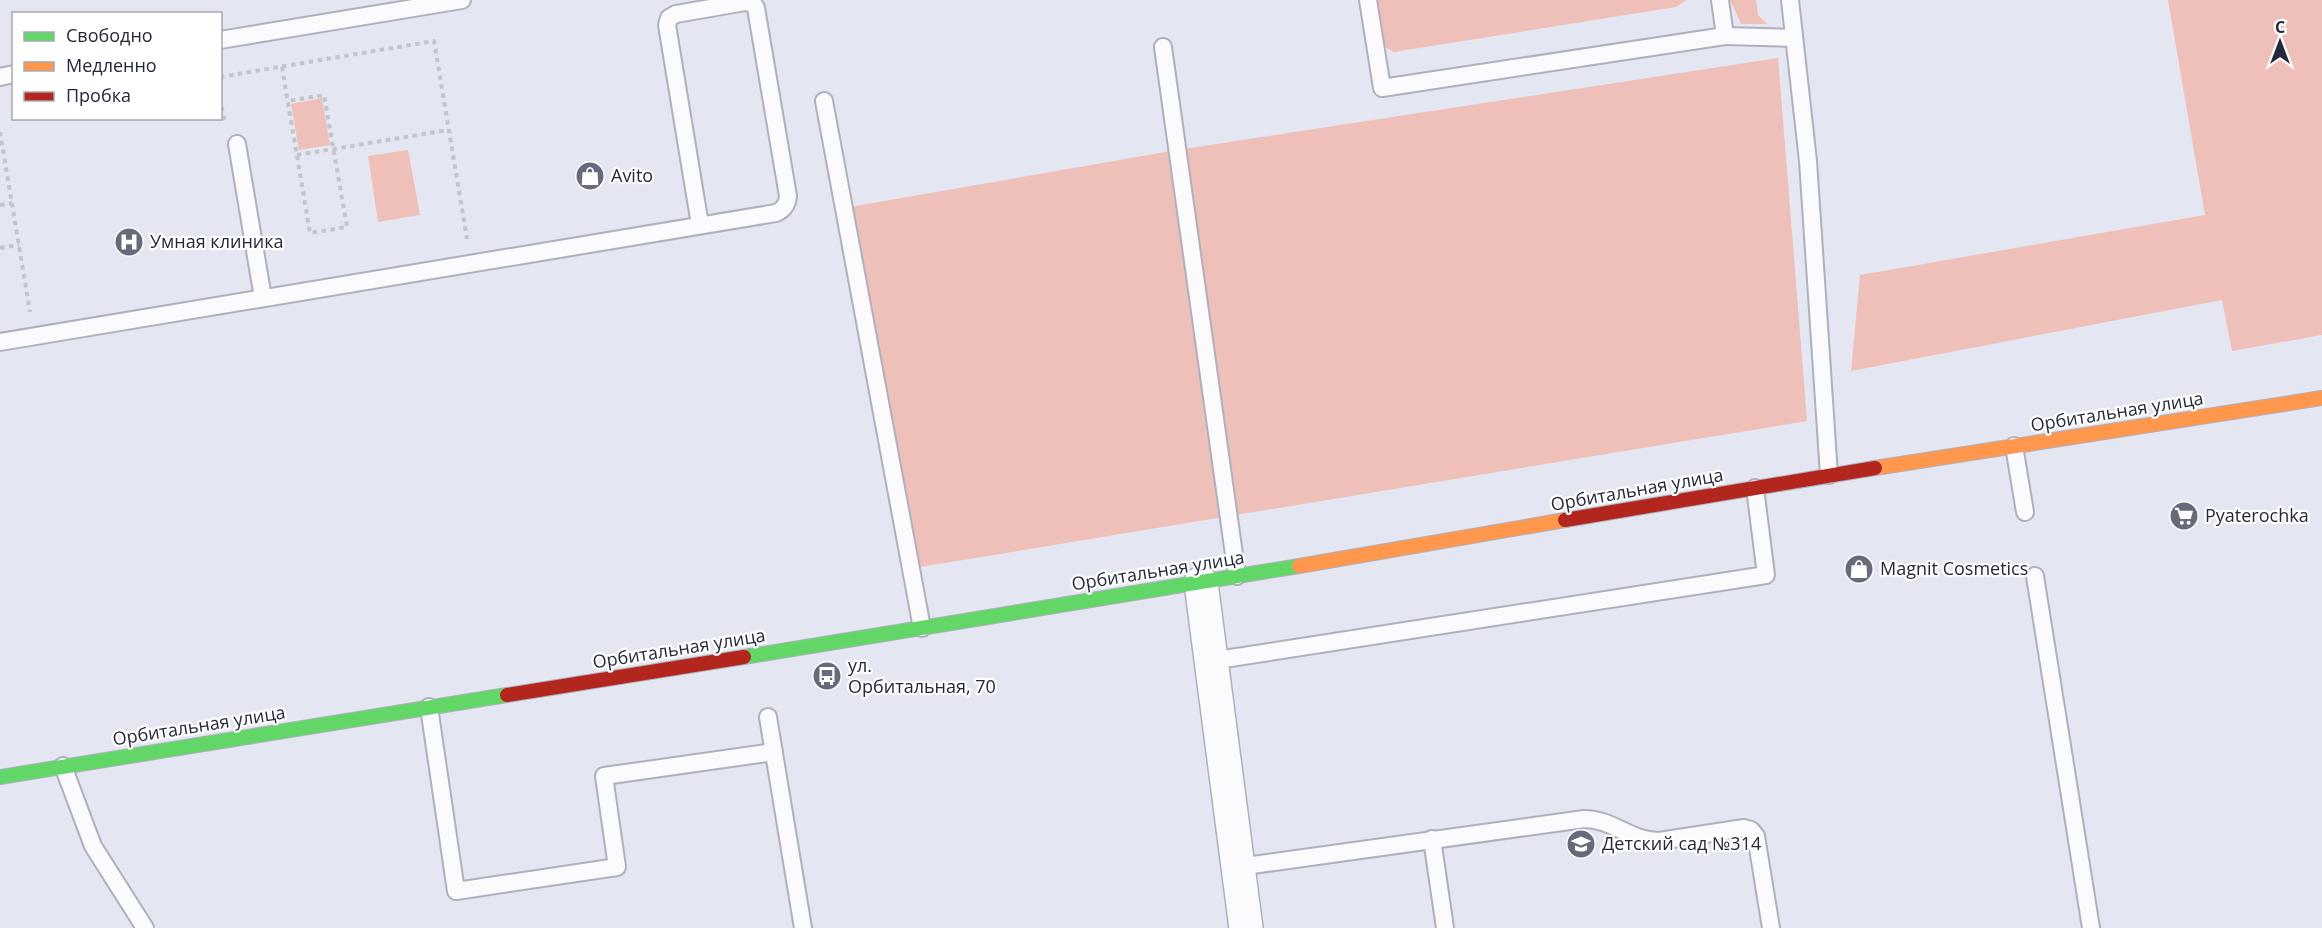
<svg xmlns="http://www.w3.org/2000/svg" width="2322" height="928" font-family="'Open Sans',sans-serif">
<style>
.green{fill:#efc0b9}
.lines{fill:none;stroke-linecap:round;stroke-linejoin:round}
.lane-casing{stroke:#aeb0be;stroke-width:20}
.street-casing{stroke:#aeb0be;stroke-width:36}
.fast-casing{stroke:#aeb0be;stroke-width:16}
.slow-casing{stroke:#aeb0be;stroke-width:16}
.jam-casing{stroke:#aeb0be;stroke-width:16}
.path{stroke:#c3c5cb;stroke-width:4;stroke-dasharray:4.5 4.5;stroke-linecap:butt}
.lane{stroke:#fbfbfd;stroke-width:16}
.street{stroke:#fbfbfd;stroke-width:33}
.fast{stroke:#63d668;stroke-width:14}
.slow{stroke:#ff974d;stroke-width:14}
.jam{stroke:#b3261e;stroke-width:14}
.labels{text-anchor:middle;stroke-width:4.5;stroke-linejoin:round;paint-order:stroke}
.poi-label{font-size:18px;fill:#24283a;stroke:#fff;text-anchor:start}
.street-label{font-size:18px;fill:#24283a;stroke:#fff}
</style>
<rect width="100%" height="100%" fill="#e4e6f2"/>
<!-- green -->
<g class="green">
<path d="M1371 0H1687L1676 7 1394 52 1383 46Z"/>
<path d="M1730 0H1756L1758 15 1767 24H1741Z"/>
<path d="M2168 0H2322V335L2232 351 2222 300 1851 371 1860 275 2205 215Z"/>
<path d="M1778 58 1807 421 914 568 844 208 1177 150Z"/>
<path d="M322 98 330 145 299 150 291 104Z"/>
<path d="M408 150 420 215 378 222 368 156Z"/>
</g>
<g class="lines">
<!-- lane casing -->
<g class="lane-casing">
<g id="lane">
<path d="M1368 0 1382 88 1725 36 1720 0"/>
<path d="M1790 0 1808 161 1829 475"/>
<path d="M1725 36 1794 38"/>
<path d="M220 40 462 0"/>
<path d="M1163 47 1237 576"/>
<path d="M0 77 14 74"/>
<path d="M824 101 922 628"/>
<path d="M237 144 263 298"/>
<path d="M0 342 776 213C784 209 787 205 788 196L756 8 753 3 745 2 676 14 669 18 667 25 700 225"/>
<path d="M2014 446 2025 512"/>
<path d="M2035 576 2091 928"/>
<path d="M1211 661 1766 575 1755 488"/>
<path d="M429 707 456 891 617 867 604 776 774 752"/>
<path d="M768 717 803 928"/>
<path d="M63 766 93 846 145 928"/>
<path d="M1432 839 1445 928"/>
<path d="M1238 867 1584 819C1613 819 1630 841 1659 841L1744 828 1751 830 1756 836 1771 928"/>
</g>
</g>
<!-- street casing -->
<g class="street-casing">
<path id="street" d="M1201 583 1246 928"/>
</g>
<!-- fast casing -->
<g class="fast-casing">
<g id="fast">
<path d="M744 657 1299 566"/>
<path d="M0 777 507 695"/>
</g>
</g>
<!-- slow casing -->
<g class="slow-casing">
<g id="slow">
<path d="M1875 468 2322 398"/>
<path d="M1299 566 1565 520"/>
</g>
</g>
<!-- jam casing -->
<g class="jam-casing">
<g id="jam">
<path d="M1565 520 1875 468"/>
<path d="M507 695 744 657"/>
</g>
</g>
<!-- path -->
<g class="path">
<path d="M282 67C291 122 301 178 310 233L347 227 324 95 288 101"/>
<path d="M220 77 434 41 467 239"/>
<path d="M220 98 225 123"/>
<path d="M0 132 30 312"/>
<path d="M297 155 448 130"/>
<path d="M0 205 12 203"/>
<path d="M0 248 19 245"/>
</g>
<!-- lane -->
<use href="#lane" class="lane"/>
<!-- street -->
<use href="#street" class="street"/>
<!-- fast -->
<use href="#fast" class="fast"/>
<!-- slow -->
<use href="#slow" class="slow"/>
<!-- jam -->
<use href="#jam" class="jam"/>
</g>
<!-- icons -->
<defs>
<g id="shop-disc" transform="scale(1.5)"><circle r="9.5" fill="#676a7a" stroke="#fff"/><path d="M-5-2.5h2.3a2.7 3.5 0 0 1 5.4 0H5L5.5 6h-11ZM-1.5-2.5h3a1.5 2.3 0 0 0-3 0Z" fill="#fff"/></g>
<g id="hospital-disc" transform="scale(1.5)"><circle r="9.5" fill="#676a7a" stroke="#fff"/><path d="M-5-5h3v3.5h4V-5h3V5h-3V1.5h-4V5h-3Z" fill="#fff"/></g>
<g id="supermarket-disc" transform="scale(1.5)"><circle r="9.5" fill="#676a7a" stroke="#fff"/><path d="M-6-5.5h2.5l.6 2H6L4.5 2H-2.5L-4.4-4H-6ZM-1.5 3.2a1.3 1.3 0 1 0 .1 0ZM3 3.2a1.3 1.3 0 1 0 .1 0Z" fill="#fff"/></g>
<g id="bus-disc" transform="scale(1.5)"><circle r="9.5" fill="#676a7a" stroke="#fff"/><path d="M-5-6H5V4H4V6H2V4H-2V6H-4V4H-5ZM-3.5-4V0h7V-4ZM-3.5 1.2v1.5H-2V1.2ZM2 1.2v1.5H3.5V1.2Z" fill="#fff"/></g>
<g id="school-disc" transform="scale(1.5)"><circle r="9.5" fill="#676a7a" stroke="#fff"/><path d="M0-5L7-2L0 1L-7-2ZM-4 1L0 2.5L4 1V4Q0 6-4 4Z" fill="#fff"/></g>
</defs>
<g fill-rule="evenodd">
<use href="#shop-disc" x="590" y="176"/>
<use href="#hospital-disc" x="129" y="242"/>
<use href="#supermarket-disc" x="2184" y="516"/>
<use href="#shop-disc" x="1859" y="569"/>
<use href="#bus-disc" x="827" y="676"/>
<use href="#school-disc" x="1581" y="844"/>
</g>
<g class="labels">
<!-- poi labels -->
<g class="poi-label">
<text x="611" y="182">Avito</text>
<text x="150" y="248">Умная клиника</text>
<text x="2205" y="522">Pyaterochka</text>
<text x="1880" y="575">Magnit Cosmetics</text>
<text x="848" y="672">ул.<tspan x="848" dy="21">Орбитальная, 70</tspan></text>
<text x="1602" y="850">Детский сад №314</text>
</g>
<!-- street labels -->
<g class="street-label">
<text transform="translate(2117 412) rotate(-9)" y="6">Орбитальная улица</text>
<text transform="translate(1637 490) rotate(-10)" y="6">Орбитальная улица</text>
<text transform="translate(1158 571) rotate(-9)" y="6">Орбитальная улица</text>
<text transform="translate(679 649) rotate(-9)" y="6">Орбитальная улица</text>
<text transform="translate(199 726) rotate(-9)" y="6">Орбитальная улица</text>
</g>
</g>
<!-- legend -->
<rect x="12" y="12" width="210" height="108" fill="#ffffff" stroke="#a7a9b0" stroke-width="1.5"/>
<rect x="24" y="32" width="30" height="9" fill="#63d668" stroke="#a7a9b0" stroke-width="1.5"/>
<text x="66" y="42" font-size="18" fill="#24283a">Свободно</text>
<rect x="24" y="62" width="30" height="9" fill="#ff974d" stroke="#a7a9b0" stroke-width="1.5"/>
<text x="66" y="72" font-size="18" fill="#24283a">Медленно</text>
<rect x="24" y="92" width="30" height="9" fill="#b3261e" stroke="#a7a9b0" stroke-width="1.5"/>
<text x="66" y="102" font-size="18" fill="#24283a">Пробка</text>
<!-- north arrow -->
<g transform="translate(2280 42)" stroke="#ffffff" stroke-width="4.5" paint-order="stroke">
<path d="M0-4.5L10 22L0 15L-10 22Z" fill="#24283a"/>
<text y="-9" font-size="16" font-weight="bold" text-anchor="middle" fill="#24283a">С</text>
</g>
</svg>
